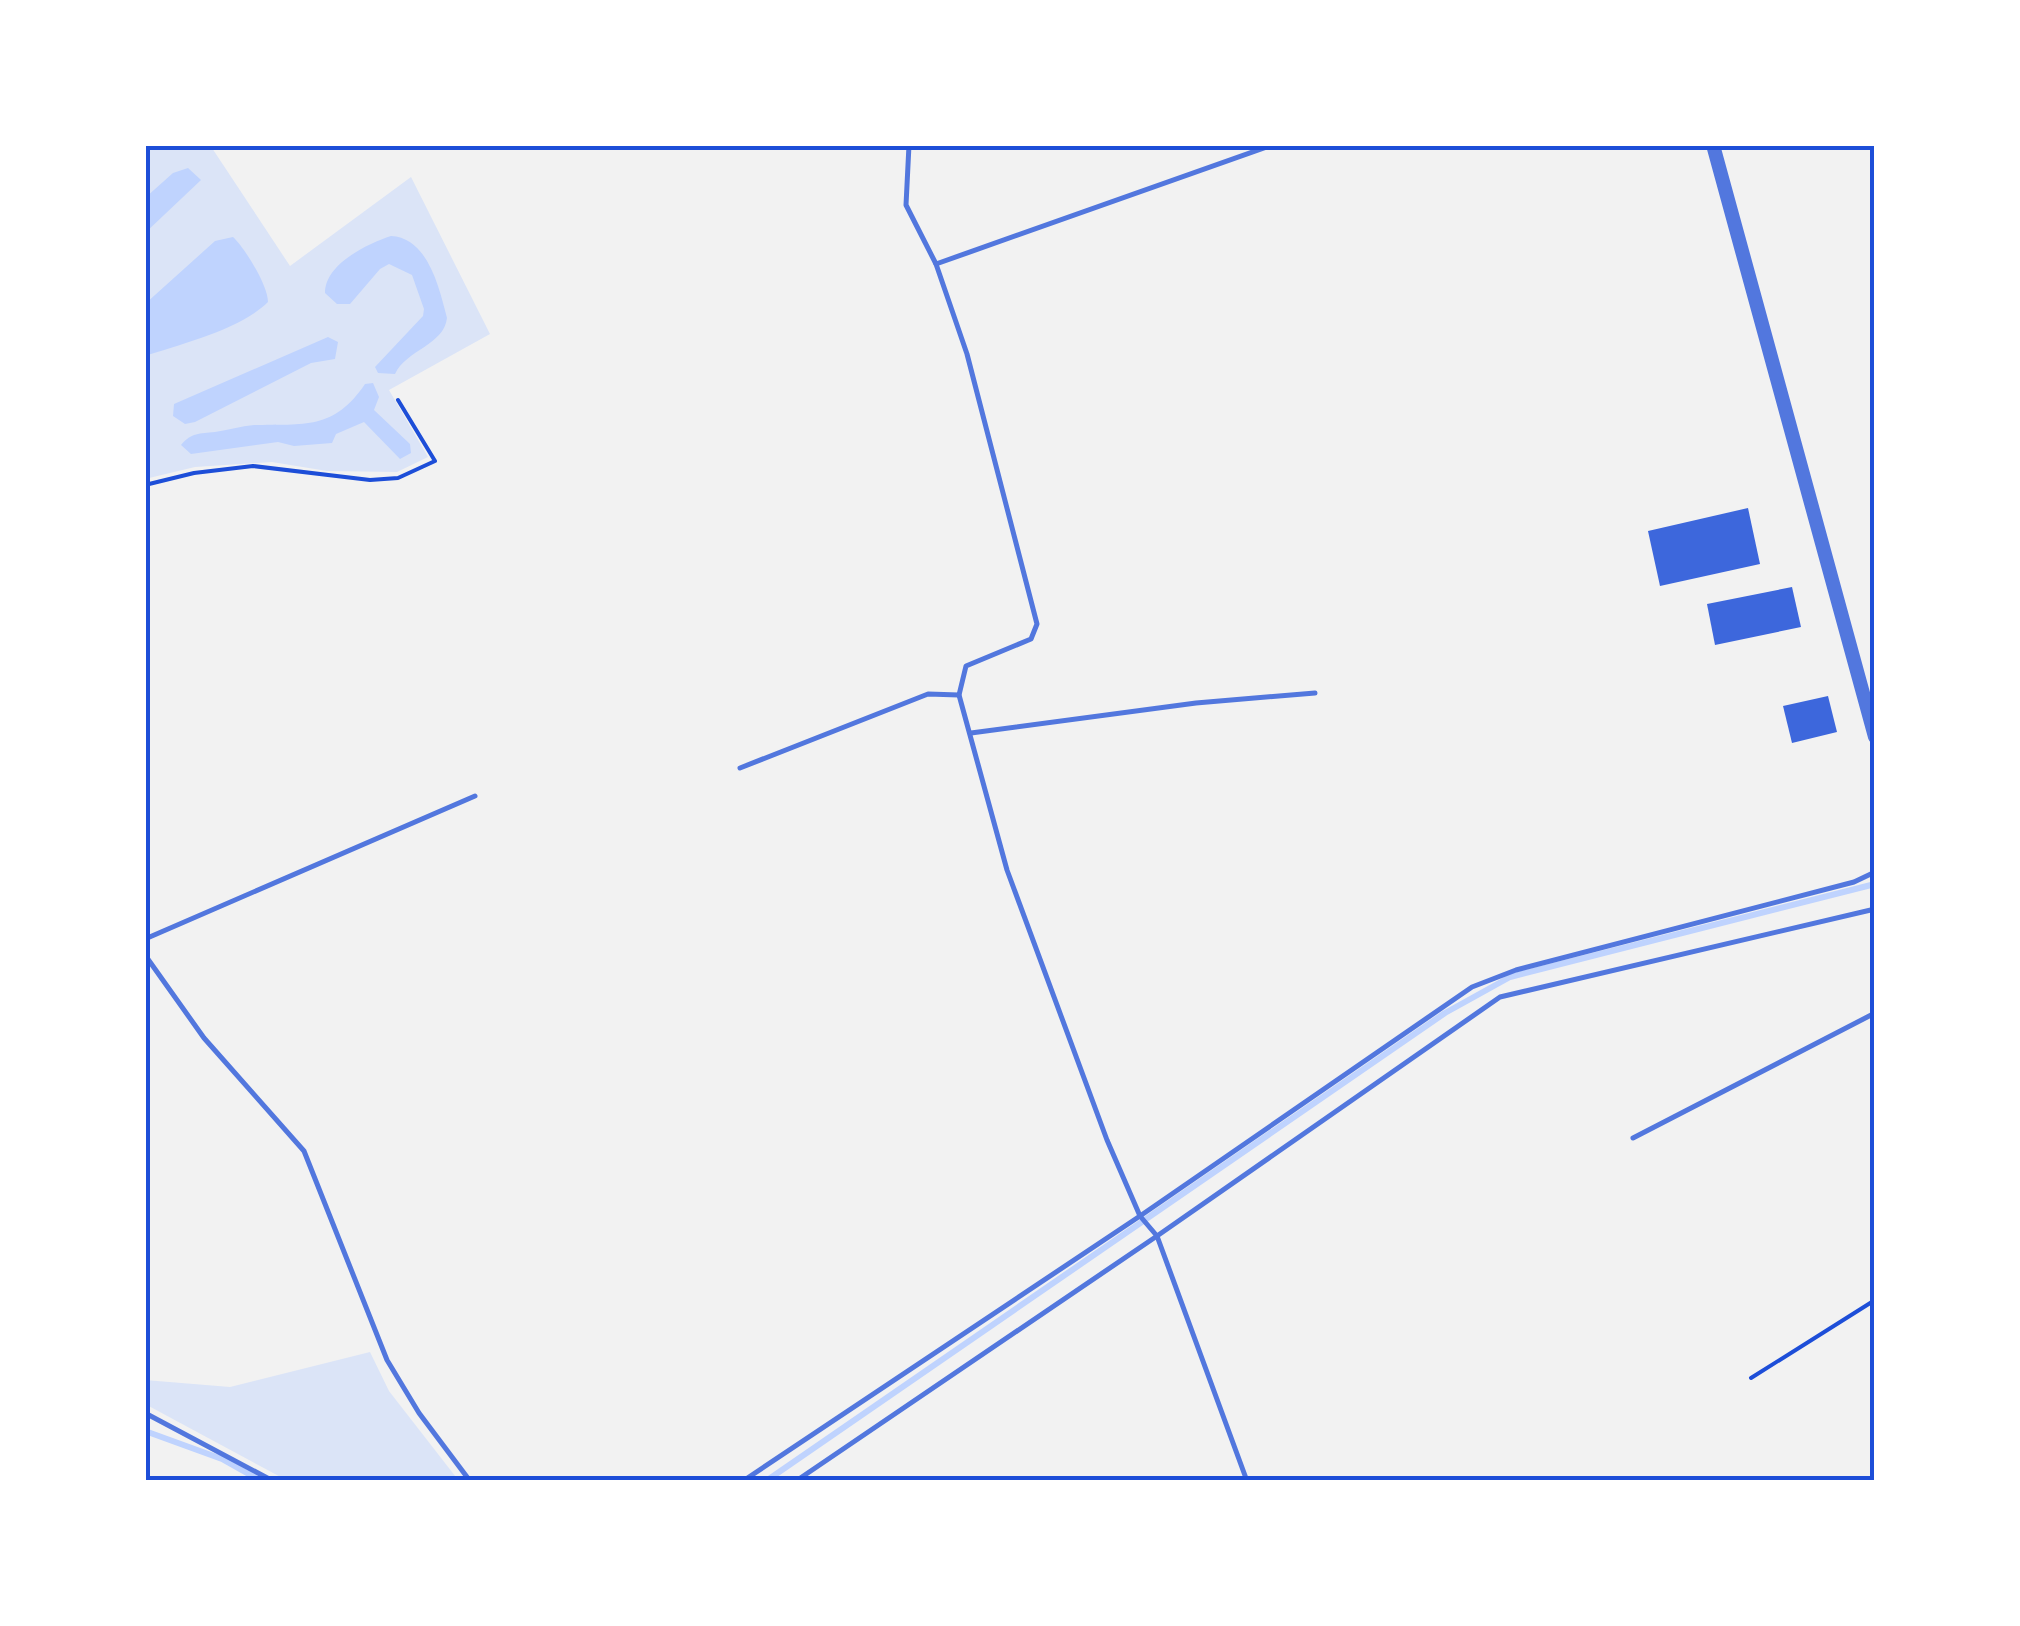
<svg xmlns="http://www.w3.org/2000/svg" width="2020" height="1626" font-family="Manrope,sans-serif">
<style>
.green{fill:#dbe4f7}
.water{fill:#bfd3fe}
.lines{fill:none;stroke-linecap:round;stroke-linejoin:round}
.stream{stroke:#bfd3fe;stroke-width:6}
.building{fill:#3d67dc}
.path{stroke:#1d4ed8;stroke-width:4}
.service{stroke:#5277de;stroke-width:5}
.tertiary{stroke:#5277de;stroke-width:14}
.neatline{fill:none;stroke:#1d4ed8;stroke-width:4}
</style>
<rect width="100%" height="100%" fill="#f2f2f2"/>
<!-- green -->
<g class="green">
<path d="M150 145H210L290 266 411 177 490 334 389 390 428 457 397 472 327 471 272 462 195 467 145 479V149Z"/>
<path d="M370 1352 389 1391 459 1481H288L145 1404V1380L230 1387Z"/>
</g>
<!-- water -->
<g class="water">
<path d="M188 168 201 180 145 233V198L173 173Z"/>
<path d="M391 236C428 238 439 287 447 318 444 345 406 350 395 374L378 373 375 367 423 316 424 309 412 275 389 264 380 269 350 304H337L325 293C325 264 367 244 391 236Z"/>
<path d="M233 237C245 248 268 286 268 302 241 329 181 344 145 356V304L215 241Z"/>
<path d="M328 337 338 342 335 359 311 363 195 422 185 424 173 416 174 404Z"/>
<path d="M373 383 379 397 374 410 410 444 411 453 400 459 364 422 336 434 332 443 294 446 278 442 191 454 181 445C192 432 199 434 215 432 228 430 241 426 254 425 304 424 334 430 365 384Z"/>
</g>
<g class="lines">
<!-- stream -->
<g class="stream">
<path d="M145 1431 222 1459 261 1481"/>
<path d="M766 1481 1445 1013 1510 977 1875 884"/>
</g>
</g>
<!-- building -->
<g class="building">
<path d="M1748 508 1760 564 1660 586 1648 531Z"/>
<path d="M1792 587 1801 627 1715 645 1707 604Z"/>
<path d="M1828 696 1837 732 1792 743 1783 706Z"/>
</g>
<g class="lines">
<!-- path -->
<g class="path">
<path d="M145 485 194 473 253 466 370 480 398 478 435 461 398 400"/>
<path d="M1751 1378 1875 1300"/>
</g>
<!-- service -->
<g class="service">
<path d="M909 145 906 205 936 264 967 354 1037 624 1031 639 966 666 959 695 1007 870 1107 1140 1140 1216 1157 1236 1247 1481"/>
<path d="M936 264 1272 145"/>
<path d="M971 733 1196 703 1315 693"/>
<path d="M740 768 928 694 959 695"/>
<path d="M145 939 475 796"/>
<path d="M145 955 204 1038 304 1151 387 1360 419 1413 470 1481"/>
<path d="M1633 1138 1875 1013"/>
<path d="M145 1413 273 1481"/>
<path d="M743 1481 1140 1216 1472 987 1516 970 1854 882 1875 872"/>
<path d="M796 1481 1157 1236 1500 997 1875 909"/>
</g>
<!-- tertiary -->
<path class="tertiary" d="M1713 145 1875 737"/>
</g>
<!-- border -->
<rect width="2020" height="1626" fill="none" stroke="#ffffff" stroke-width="295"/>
<rect x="148" y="148" width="1724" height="1330" class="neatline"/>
</svg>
